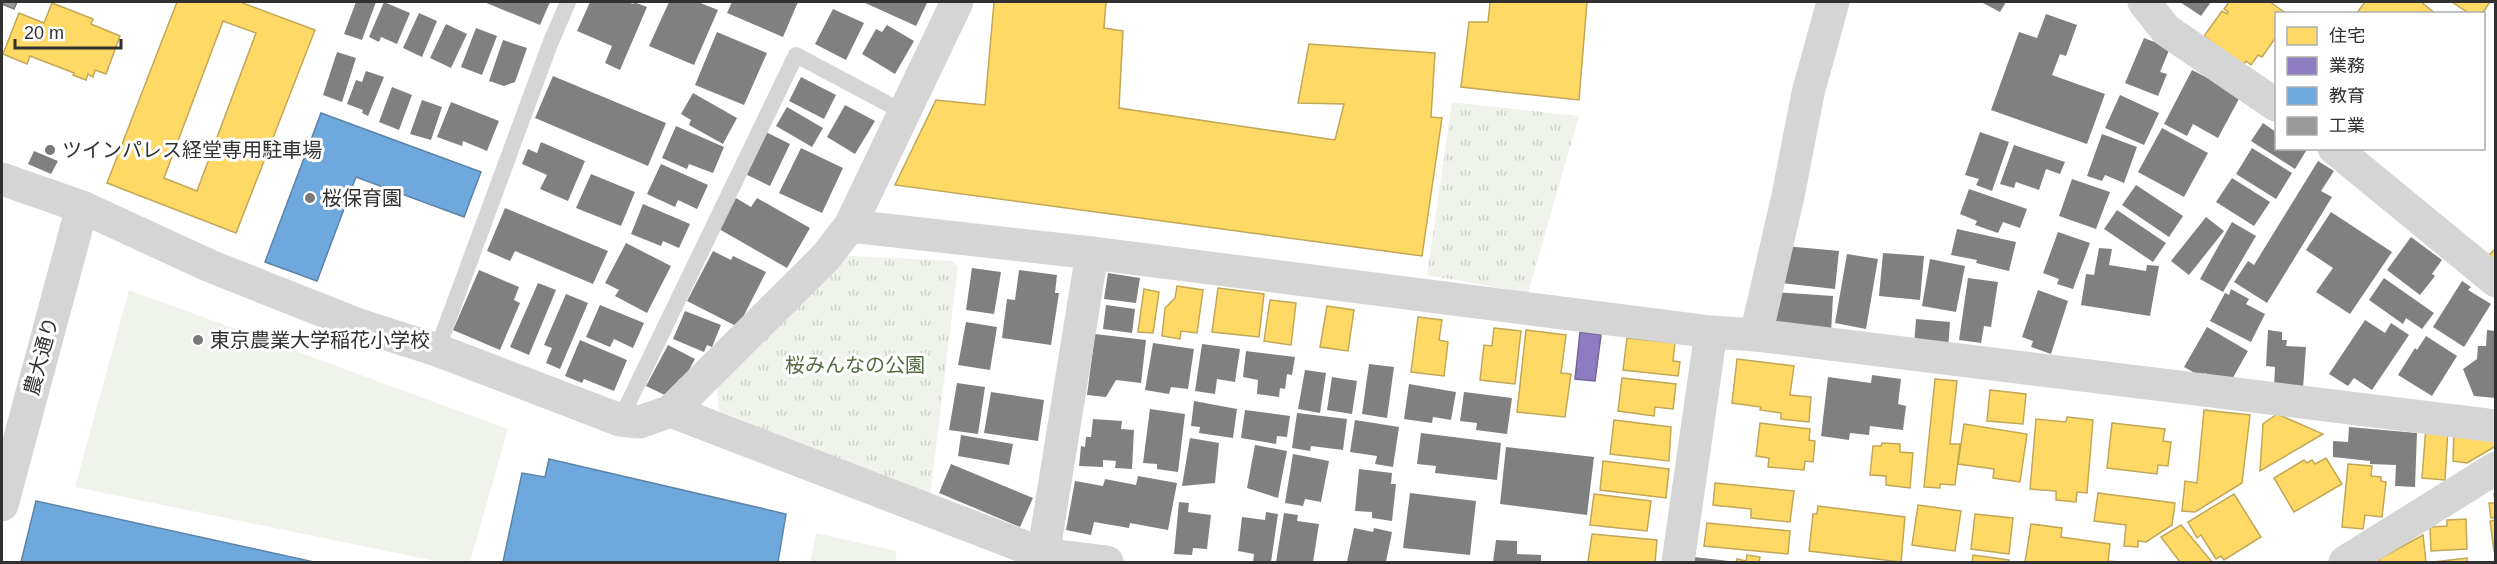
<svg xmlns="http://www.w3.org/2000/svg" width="2497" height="564" font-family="Helvetica,'Noto Sans JP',sans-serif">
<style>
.green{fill:#f0f3ec}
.park{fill:url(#park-tufts)}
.homes{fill:#ffd966;stroke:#c1a756;stroke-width:1.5;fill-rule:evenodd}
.offices{fill:#8e7cc3;stroke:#726697;stroke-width:1.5}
.schools{fill:#6fa8dc;stroke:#5c84a9;stroke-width:1.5}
.industry{fill:#999;stroke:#7a7a7a;stroke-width:1.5}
.building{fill:#808080}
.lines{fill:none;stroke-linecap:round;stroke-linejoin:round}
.service{stroke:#d5d5d5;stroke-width:16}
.minor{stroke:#d5d5d5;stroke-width:33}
.poi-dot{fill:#797979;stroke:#fff;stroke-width:2}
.labels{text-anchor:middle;stroke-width:6;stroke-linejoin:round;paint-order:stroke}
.poi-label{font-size:20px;fill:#313131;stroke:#fff;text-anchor:start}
.street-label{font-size:20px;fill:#313131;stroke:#fff}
.park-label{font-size:20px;fill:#556a41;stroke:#fff}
</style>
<defs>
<pattern id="park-tufts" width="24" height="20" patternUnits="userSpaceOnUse" patternTransform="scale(1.5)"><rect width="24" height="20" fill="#f0f3ec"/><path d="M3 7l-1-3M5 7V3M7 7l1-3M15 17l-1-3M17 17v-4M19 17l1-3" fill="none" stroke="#ced1cb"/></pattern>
</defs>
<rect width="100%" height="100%" fill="#fff"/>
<!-- green -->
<g class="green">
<path d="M129 290 508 429 470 562H440L75 487Z"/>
<path d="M816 533 897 551 895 562H810Z"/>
</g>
<!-- park -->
<g class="park">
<path d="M1452 102 1579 116 1528 293 1427 275Z"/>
<path d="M834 255 953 261 958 267 930 496 719 411 716 384Z"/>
</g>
<!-- homes -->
<g class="homes">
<path d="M177 2H240L315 30 236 233 107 183ZM223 21 256 33 197 191 164 178Z"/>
<path d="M994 2H1106L1104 28 1123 31 1119 108 1335 140 1344 104 1298 103 1309 44 1435 53 1431 117 1442 118 1422 256 895 185 936 100 985 105Z"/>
<path d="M1490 2H1587L1579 100 1461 87 1469 22H1488Z"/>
<path d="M2229 2H2270L2287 14H2276V37L2262 57 2258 55 2251 65 2246 61 2243 66 2204 36 2222 11 2227 14 2228 12 2224 9Z"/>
<path d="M2365 2H2421L2436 14H2356Z"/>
<path d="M2452 2H2490L2482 14H2470Z"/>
<path d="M52 3 93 19 91 24 120 36 106 74 95 70 93 77 88 74 86 80 73 75 74 73 30 56 27 64 3 54 19 13 44 23Z"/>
<path d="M2496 248V267L2486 258Z"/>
<path d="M1177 286 1203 290 1197 333 1181 331 1180 339 1162 336 1165 308 1175 298Z"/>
<path d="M1218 288 1264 294 1259 337 1212 332Z"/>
<path d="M1144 289 1159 292 1153 333 1138 332Z"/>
<path d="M1270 300 1296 303 1291 345 1264 341Z"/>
<path d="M1327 306 1354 310 1348 351 1320 347Z"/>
<path d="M1418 317 1442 320 1439 340 1448 342 1444 376 1411 372Z"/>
<path d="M1494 328 1521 331 1515 384 1480 380 1484 345 1492 346Z"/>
<path d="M1526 330 1566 335 1561 373 1571 374 1565 417 1517 412Z"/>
<path d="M1627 338 1675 343 1673 361 1680 362 1678 376 1623 370Z"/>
<path d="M1737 359 1794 366 1790 395 1811 397 1809 422 1781 419V413L1760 410 1761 407 1732 403Z"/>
<path d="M1622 378 1676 384 1673 409 1655 407 1654 416 1618 411Z"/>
<path d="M1935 379 1957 381 1950 444H1960L1955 485 1940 484V488L1924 487Z"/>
<path d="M1990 390 2026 394 2023 424 1987 421Z"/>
<path d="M2204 410 2250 415 2242 483 2195 512 2182 511 2185 481 2197 483Z"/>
<path d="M2277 414 2323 434 2260 471 2263 424Z"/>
<path d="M2067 417 2093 420 2087 493 2077 492 2076 502 2056 500V491L2030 489 2036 419 2066 422Z"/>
<path d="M1614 420 1671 427 1669 461 1610 454Z"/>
<path d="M1760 423 1810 429 1809 440 1815 441 1813 462 1805 461 1804 470 1768 467 1769 458 1756 456Z"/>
<path d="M2112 423 2165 429 2163 441 2171 442 2168 466 2158 465 2157 474 2107 468Z"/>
<path d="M1964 424 2027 434 2020 482 1993 478 1994 469 1958 464Z"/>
<path d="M2426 427 2448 429 2445 480 2422 478Z"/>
<path d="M2454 430 2496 432V446L2467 463 2453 461Z"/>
<path d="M1882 443 1900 444V452L1913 453 1910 488 1886 485V476L1870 475 1873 446H1881Z"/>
<path d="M2326 458 2342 484 2294 512 2274 478 2304 460 2307 463 2312 460 2315 464Z"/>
<path d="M1603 461 1669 469 1666 498 1600 490Z"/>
<path d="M2348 464 2372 466 2371 476 2381 477V481L2386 482 2382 517 2365 515 2363 529 2342 527Z"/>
<path d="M1715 483 1794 491 1790 522 1751 518V509L1713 505Z"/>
<path d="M2098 493 2175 503 2172 525 2146 542 2138 541V547L2124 546 2126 525 2094 521Z"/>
<path d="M1594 494 1651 501 1647 531 1590 525Z"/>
<path d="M2234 494 2261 537 2224 560 2221 556 2216 559 2201 535 2197 538 2188 522Z"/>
<path d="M2494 494H2496V517L2491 518 2489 503H2495Z"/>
<path d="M1918 505 1961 511 1955 551 1912 545Z"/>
<path d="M1818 506 1905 517 1901 562 1809 551 1813 514H1817Z"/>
<path d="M1975 514 2013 518 2009 554 1971 549Z"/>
<path d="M2466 519 2467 549 2431 551 2430 527 2447 526V520Z"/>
<path d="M2496 520V551H2494L2490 521Z"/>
<path d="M1707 523 1790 531 1788 554 1704 546Z"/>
<path d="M2031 524 2062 528 2061 537 2110 544 2108 561 2120 562H2025Z"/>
<path d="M2181 525 2212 562H2180L2161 537Z"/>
<path d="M1592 534 1657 540 1655 562H1588Z"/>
<path d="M2423 535 2426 562H2378L2381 558Z"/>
<path d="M1747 555 1760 557 1759 562H1736L1737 559 1746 561Z"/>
<path d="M1973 555 2009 560V562H1972Z"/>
<path d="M2467 558V562H2433Z"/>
</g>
<!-- offices -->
<path class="offices" d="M1580 332 1601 335 1595 381 1575 379Z"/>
<!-- schools -->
<g class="schools">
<path d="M321 113 481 172 464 217 356 177 317 281 265 262Z"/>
<path d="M549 459 786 514 778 562H503L522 473 545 477Z"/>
<path d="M36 501 314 562H21Z"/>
</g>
<!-- industry -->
<path class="industry" d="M2 2H17L14 9 2 4Z"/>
<!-- building -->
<g class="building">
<path d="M356 2H376L362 40 344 34Z"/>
<path d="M384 2 410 13 397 44 381 37 379 42 369 37Z"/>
<path d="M484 2H550L540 25Z"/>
<path d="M590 2H628L633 4 634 2 647 7 620 70 605 63 612 46 577 31Z"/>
<path d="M669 2H698L718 10 694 65 649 46Z"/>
<path d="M732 2H798L783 37 727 13Z"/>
<path d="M863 2H923L927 3 916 26Z"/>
<path d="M1981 2H2006L2000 12Z"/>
<path d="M2180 2H2211L2201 16Z"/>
<path d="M833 9 864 23 846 60 815 44Z"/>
<path d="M419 13 437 21 422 57 403 48Z"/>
<path d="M2046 14 2077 25 2066 56 2060 54 2052 75 2105 94 2087 144 1991 110 2019 32 2037 38Z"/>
<path d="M446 24 467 34 451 68 430 58Z"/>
<path d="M887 25 914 41 895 74 862 54 876 29 882 32Z"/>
<path d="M476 28 497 36 482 75 461 67Z"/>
<path d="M717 32 767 53 744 105 695 85Z"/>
<path d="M2144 38 2170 48 2160 72 2167 74 2158 96 2125 83Z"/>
<path d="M503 40 527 48 515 82 504 86 489 81Z"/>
<path d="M337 52 356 58 342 102 323 95Z"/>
<path d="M2192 70 2241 95 2218 138 2193 124 2187 136 2164 124Z"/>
<path d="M366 71 384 77 368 116 362 113 363 110 347 104 356 80 362 82Z"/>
<path d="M553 76 666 123 648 166 535 118Z"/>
<path d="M801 77 836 95 824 119 789 101Z"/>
<path d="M392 87 412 95 399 130 379 122Z"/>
<path d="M693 93 737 118 723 144 689 125 691 120 681 114Z"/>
<path d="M2120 95 2159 113 2144 145 2105 128Z"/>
<path d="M422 100 442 107 431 140 410 134Z"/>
<path d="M451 102 499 121 487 151 463 141 462 146 437 137Z"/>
<path d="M845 105 875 121 855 154 827 137Z"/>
<path d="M787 107 823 128 812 147 776 126Z"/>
<path d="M2263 123 2276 132V148H2303L2306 151 2295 169 2251 141Z"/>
<path d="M676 126 724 147 713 173 689 164 687 169 662 158Z"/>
<path d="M2162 128 2208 153 2184 197 2138 172Z"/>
<path d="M766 132 790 144 770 186 745 174Z"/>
<path d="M1980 132 2009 142 1992 191 1976 185 1979 179 1965 175Z"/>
<path d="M2102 134 2137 147 2124 183 2105 175 2102 181 2087 176Z"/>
<path d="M541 142 585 161 568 201 540 189 547 175 522 164 528 149 537 153Z"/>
<path d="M2014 145 2065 162 2060 174 2046 169 2039 190 2016 182 2014 188 2000 184Z"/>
<path d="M801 148 843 168 822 213 779 193Z"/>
<path d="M2252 148 2292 173 2276 199 2236 174Z"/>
<path d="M34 151 58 161 51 174 28 164Z"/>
<path d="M2318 161 2334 171 2321 191 2332 197 2267 303 2234 282 2248 261 2254 265Z"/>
<path d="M661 164 708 185 697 209 678 200 675 207 647 194Z"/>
<path d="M591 174 635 192 621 226 576 208Z"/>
<path d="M2232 178 2270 202 2254 226 2216 202Z"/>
<path d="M2072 179 2110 192 2096 229 2059 216Z"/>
<path d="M2136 185 2183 216 2169 237 2122 205Z"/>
<path d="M1969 189 2027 209 2020 228 2003 222 1998 233 1975 225 1977 221 1960 214Z"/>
<path d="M736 198 751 207 757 198 810 228 787 268 719 229Z"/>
<path d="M643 204 690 224 679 248 663 241 661 246 631 234Z"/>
<path d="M505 208 608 251 593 284 515 251 510 261 487 251Z"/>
<path d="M2117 210 2166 243 2153 262 2104 229Z"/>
<path d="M2331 212 2392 252 2350 314 2316 292 2333 268 2306 250Z"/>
<path d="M2206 217 2224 231 2189 275 2171 261Z"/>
<path d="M2232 222 2256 236 2223 292 2200 279Z"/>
<path d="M1957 229 2016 242 2009 271 1976 263 1977 260 1951 255Z"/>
<path d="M2058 232 2090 243 2073 289 2057 284 2059 279 2043 273Z"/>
<path d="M2411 237 2442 260 2432 274 2435 276 2420 295 2387 270Z"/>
<path d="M626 243 671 266 647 313 615 296 619 290 605 283Z"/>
<path d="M1785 246 1839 251 1835 289 1781 283Z"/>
<path d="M2099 248 2112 249 2109 265 2146 271 2147 265 2159 266 2150 316 2081 305 2086 274 2094 275Z"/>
<path d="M713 251 731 260 733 256 766 272 738 327 687 301Z"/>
<path d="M1883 253 1924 256 1920 300 1879 296Z"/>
<path d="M1847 254 1878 259 1866 329 1835 323Z"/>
<path d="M1930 259 1965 266 1956 312 1922 306Z"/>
<path d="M972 268 1001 272 994 314 966 310Z"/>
<path d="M479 270 519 287 514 300 520 303 500 350 453 330Z"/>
<path d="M1019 270 1057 275 1055 293H1059L1051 345 1002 338 1007 299 1015 300Z"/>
<path d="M1108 273 1140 278 1136 303 1104 299Z"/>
<path d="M1968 278 1998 282 1991 327 1984 326 1981 343 1959 340Z"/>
<path d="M2384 278 2434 313 2422 329 2406 318 2403 324 2369 300Z"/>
<path d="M2462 281 2471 287 2468 290 2491 304 2464 347 2433 327Z"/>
<path d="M538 283 556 290 529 355 510 347Z"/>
<path d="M2231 289 2249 299 2246 304 2265 314 2251 342 2210 321 2225 293 2229 295Z"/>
<path d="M2038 290 2068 301 2051 354 2031 347 2033 341 2022 337Z"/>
<path d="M1776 292 1833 296 1831 333 1774 330Z"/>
<path d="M566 294 588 303 560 369 546 363 552 348 544 345Z"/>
<path d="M600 305 644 323 633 348 614 339 610 347 586 337Z"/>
<path d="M1106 305 1135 309 1132 333 1103 329Z"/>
<path d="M685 311 721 325 712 347 707 345 704 352 673 339Z"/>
<path d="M1916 319 1950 322 1948 349 1914 346Z"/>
<path d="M2365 320 2385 333 2391 323 2409 335 2372 390 2354 378 2348 386 2329 374Z"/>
<path d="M966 322 997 327 990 370 958 365Z"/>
<path d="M2207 327 2248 351 2231 381 2220 382 2205 373 2202 377 2184 367Z"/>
<path d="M2268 330 2282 332V340H2287L2286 346 2306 347 2303 389 2274 387 2275 367 2266 366Z"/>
<path d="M2487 330 2496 331V398L2474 396 2463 369 2477 359 2478 346H2486Z"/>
<path d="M1095 334 1146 340 1141 383 1116 380 1106 397 1087 395Z"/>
<path d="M2426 336 2457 356 2432 396 2398 375 2415 348 2417 350Z"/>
<path d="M580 340 627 360 614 391 584 379 582 383 565 376Z"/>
<path d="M1153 343 1194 349 1188 389 1171 387 1169 394 1145 390Z"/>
<path d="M1202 344 1240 349 1235 382 1217 379 1215 394 1195 391Z"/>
<path d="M668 345 695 359 683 381 679 379 669 397 646 386Z"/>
<path d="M1246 351 1295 357 1292 375 1287 374 1285 389 1280 388 1279 397 1257 394 1258 380 1243 377Z"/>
<path d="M1369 364 1394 367 1387 418 1362 414Z"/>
<path d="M1305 370 1326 373 1320 413 1298 409Z"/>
<path d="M1872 375 1901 379 1898 404 1906 406 1903 430 1870 426 1869 435 1850 433 1849 440 1821 436 1828 377 1871 383Z"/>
<path d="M1332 377 1357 381 1352 414 1327 410Z"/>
<path d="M957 383 985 387 978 434 949 430Z"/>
<path d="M1409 384 1456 392 1451 420 1433 417 1432 423 1404 419Z"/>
<path d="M991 392 1044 400 1038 441 984 433Z"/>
<path d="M1464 392 1512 398 1507 434 1476 430 1477 423 1460 421Z"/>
<path d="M1194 401 1237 409 1233 438 1199 433 1200 427 1191 426Z"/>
<path d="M1150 409 1185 414 1178 472 1157 469V464L1143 463Z"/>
<path d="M1245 410 1290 416 1287 437 1277 436 1276 444 1241 438Z"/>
<path d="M1297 413 1347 419 1343 450 1311 446 1310 451 1292 448Z"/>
<path d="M1093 419 1122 421 1121 429 1134 430 1132 469 1115 468 1116 461 1103 460V467L1079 466 1081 446 1085 447 1086 437H1091Z"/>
<path d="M1355 420 1399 427 1393 467 1375 464 1377 456 1350 452Z"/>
<path d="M2349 427 2417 433 2415 487 2395 486 2396 465 2370 464V461L2333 457V441L2348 442Z"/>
<path d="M1421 433 1501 443 1497 480 1435 473 1436 466 1417 464Z"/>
<path d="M961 435 1013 444 1009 465 958 456Z"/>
<path d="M1190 438 1219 443 1215 483 1182 486Z"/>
<path d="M1255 445 1287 451 1278 498 1247 488Z"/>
<path d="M1506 447 1594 457 1587 515 1500 504Z"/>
<path d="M1293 454 1329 461 1321 502 1305 499 1303 506 1285 503Z"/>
<path d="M951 464 1033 498 1020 527 939 493Z"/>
<path d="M1359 469 1392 473 1391 484H1396L1392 521 1372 518V512L1355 511Z"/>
<path d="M1138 476 1177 483 1168 530 1130 523 1129 528 1094 522 1091 535 1066 530 1075 481 1103 486 1105 479 1136 485Z"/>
<path d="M1410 493 1476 501 1470 555 1403 548Z"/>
<path d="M1179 502 1189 503 1188 512 1211 515 1207 549 1193 548 1192 555 1174 554Z"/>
<path d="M1266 512 1278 514 1271 562H1253L1254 554 1238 551 1242 517 1265 520Z"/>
<path d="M1284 513 1298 515 1297 521 1319 524 1313 562H1276Z"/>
<path d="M1354 528 1373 532 1374 528 1392 532 1386 562H1347Z"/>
<path d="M1496 540 1517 541V554L1541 555V562H1493Z"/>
<path d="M1694 557 1729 561V562H1693Z"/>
</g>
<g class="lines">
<!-- service -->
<g class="service">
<path d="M437 350 550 44 568 2"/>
<path d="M620 420 796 55 905 113"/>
</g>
<!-- minor -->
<g class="minor">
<path d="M2144 2 2166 30 2276 105"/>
<path d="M2334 148 2496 281"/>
<path d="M2 179 82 207 210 266 359 325 437 350 620 420 640 422 671 411 1043 554 1107 562"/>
<path d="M850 226 1092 253 1711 332 1756 335 2496 426"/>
<path d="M1756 335 1788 196 1808 93 1833 2"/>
<path d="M671 411 825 258 850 226 957 2"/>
<path d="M2 505 82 207"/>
<path d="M1042 562 1092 253"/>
<path d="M1678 562 1711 332"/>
<path d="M2345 562 2496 468"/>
</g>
</g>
<!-- markers -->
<g class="poi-dot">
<circle cx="50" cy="150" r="6"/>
<circle cx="310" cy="198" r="6"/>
<circle cx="198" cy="340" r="6"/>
</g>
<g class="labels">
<!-- poi labels -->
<g class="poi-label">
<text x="62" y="157">ツインパレス経堂専用駐車場</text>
<text x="322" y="205">桜保育園</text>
<text x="210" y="347">東京農業大学稲花小学校</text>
</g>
<!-- street labels -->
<g class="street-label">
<text transform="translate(41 356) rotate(-75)" y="7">農大通り</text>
</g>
<!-- park labels -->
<g class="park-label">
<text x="855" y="372">桜みんなの公園</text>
</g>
</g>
<!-- border -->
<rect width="2497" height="564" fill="none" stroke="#313131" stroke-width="6"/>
<!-- legend -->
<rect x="2275" y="12" width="210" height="138" fill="#ffffff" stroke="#adadad" stroke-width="1.5"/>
<rect x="2287" y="27" width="30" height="18" fill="#ffd966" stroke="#adadad" stroke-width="1.5"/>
<text x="2329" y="42" font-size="18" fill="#313131">住宅</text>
<rect x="2287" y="57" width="30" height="18" fill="#8e7cc3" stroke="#adadad" stroke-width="1.5"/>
<text x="2329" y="72" font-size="18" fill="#313131">業務</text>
<rect x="2287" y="87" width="30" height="18" fill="#6fa8dc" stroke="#adadad" stroke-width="1.5"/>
<text x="2329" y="102" font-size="18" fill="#313131">教育</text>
<rect x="2287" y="117" width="30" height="18" fill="#999999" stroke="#adadad" stroke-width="1.5"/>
<text x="2329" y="132" font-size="18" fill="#313131">工業</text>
<!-- scale -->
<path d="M15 39v9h106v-9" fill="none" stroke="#313131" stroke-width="3"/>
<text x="24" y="39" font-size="18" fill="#313131" stroke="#ffffff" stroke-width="4.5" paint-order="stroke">20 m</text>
</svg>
